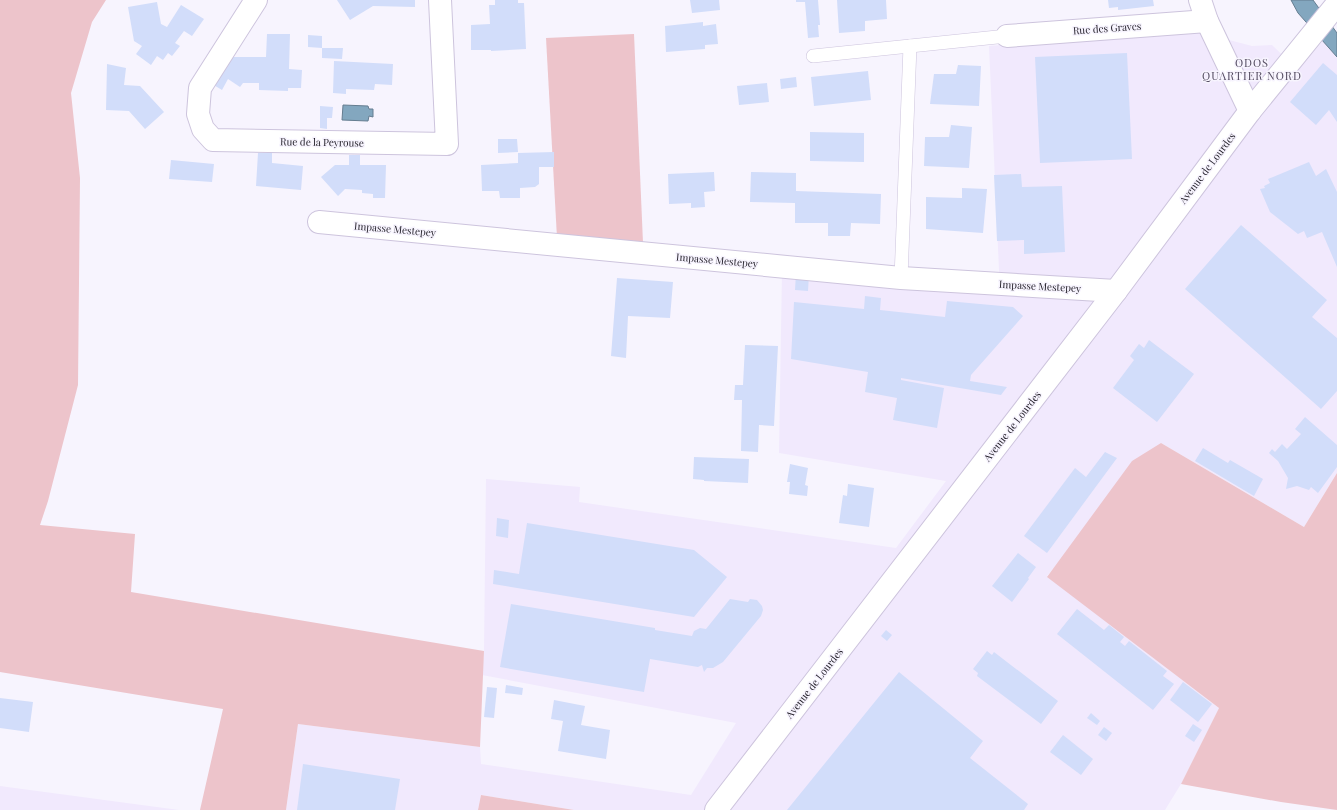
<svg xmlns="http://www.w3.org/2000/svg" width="1337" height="810" font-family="'Playfair Display',serif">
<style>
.built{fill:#f1e9fd}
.green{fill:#edc4cb}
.water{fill:#83a7bf;stroke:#657d90}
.building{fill:#d2ddfa}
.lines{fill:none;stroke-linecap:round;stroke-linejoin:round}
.lane-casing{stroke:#cdc4dd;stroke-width:14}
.street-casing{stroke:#cdc4dd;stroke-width:24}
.secondary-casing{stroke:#cdc4dd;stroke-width:24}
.lane{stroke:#fff;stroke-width:13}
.street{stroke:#fff;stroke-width:22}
.secondary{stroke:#fff;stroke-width:22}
.labels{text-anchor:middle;stroke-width:3;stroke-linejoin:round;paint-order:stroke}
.street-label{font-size:10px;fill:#1e1b24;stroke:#f7f4fe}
.neighbourhood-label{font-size:11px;letter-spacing:1px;fill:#524a5f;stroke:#f7f4fe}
</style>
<rect width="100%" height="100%" fill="#f7f4fe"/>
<!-- built -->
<g class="built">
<path d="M1222 25 1229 40 1252 46 1272 45 1298 70 1323 41 1337 57V473L1304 527 1161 443 1047 576 1219 708 1181 784 1165 810H574L481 795 478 810H286L298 724 480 747 481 764 691 795 736 723 482 675 484 651 486 479 580 487 579 502 896 548 946 481 779 453 782 271 1000 292 989 46 1196 28Z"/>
<path d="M0 786 179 810H0Z"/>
</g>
<!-- green -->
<g class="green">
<path d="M0 0H106L92 22 71 93 80 178 78 385 48 501 40 525 135 534 131 592 484 651 480 747 298 724 286 810H200L223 709 0 672Z"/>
<path d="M634 34 643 243 557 238 546 38Z"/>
<path d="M1161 443 1304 527 1337 473V810L1281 802 1181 784 1219 708 1047 577 1132 461Z"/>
<path d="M481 795 574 810H478Z"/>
</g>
<!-- water -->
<g class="water">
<path d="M1291 0H1313L1337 33V57L1298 13Z"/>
<path d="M343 105 368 106 369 109H373V117L369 116 368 121 342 120Z"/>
</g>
<!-- building -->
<g class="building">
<path d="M337 0H415V7L373 6 350 20Z"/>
<path d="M495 0H518V3H524L526 49 491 51V50H471V25L490 24 489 5H495Z"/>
<path d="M690 0H719L720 10 692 13Z"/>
<path d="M796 0H818L820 25H818L819 37 808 38 805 2H796Z"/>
<path d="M837 0H886L887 19 865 21V31L839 33Z"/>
<path d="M1108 0H1153L1154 6 1118 10V7L1109 8Z"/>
<path d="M157 2 161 24 167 27 181 5 204 19 192 36 184 31 175 43 180 46 172 56 168 53 163 60 157 56 151 65 136 54 142 46 134 41 128 7Z"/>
<path d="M703 22V26L716 24 718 44 705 45V49L666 52 665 26Z"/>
<path d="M267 34H290L289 69 302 70 301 88H288V91L259 90V83H243L240 87 228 79 222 90 212 84 229 57H266Z"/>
<path d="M308 35 322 36V48H343L342 59 322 58V48L308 47Z"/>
<path d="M1127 53 1132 159 1040 163 1035 57Z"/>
<path d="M334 61 393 64 392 85 375 84 374 90 346 89V94L333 93Z"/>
<path d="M1323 63 1337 75V122L1329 110 1316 125 1290 102Z"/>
<path d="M107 64 126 68 124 85 140 86 164 112 145 129 129 111 106 110Z"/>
<path d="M958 65 981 66 979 106 930 104 934 74H956Z"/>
<path d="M868 71 871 100 814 106 811 77Z"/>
<path d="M796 77 797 87 781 89 780 79Z"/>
<path d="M767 83 769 102 739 105 737 86Z"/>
<path d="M320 106 333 107 332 118H327V129L320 128Z"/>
<path d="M951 125 972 127 969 168 924 166 925 137H949Z"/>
<path d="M810 132 864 133V162L810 161Z"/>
<path d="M498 139H517L518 152 498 153Z"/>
<path d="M554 152V167H539V184L535 187 520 188V198H500L499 191H482L481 165 518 163V153Z"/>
<path d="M258 153H272V163L303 166 301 190 256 186Z"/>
<path d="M349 155H360V165H386L385 198H373V194L362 193V190L345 189 338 196 321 177 335 165H349Z"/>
<path d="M171 160 214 164 212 182 169 179Z"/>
<path d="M1309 162 1316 176 1326 169 1337 192V267L1322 232 1307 238 1304 231 1298 234 1270 212 1260 189 1265 188 1264 186 1270 183 1268 179Z"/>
<path d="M714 172 715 191 704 192 705 207 691 208V203L669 204 668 174Z"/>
<path d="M751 172 796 173V191L881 194 880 224 851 223 850 236H828V223H795V203L750 202Z"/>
<path d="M1021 174 1022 187 1062 186 1065 252 1024 254V240L997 241 994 175Z"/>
<path d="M962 188 987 189 983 233 926 229V197L962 198Z"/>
<path d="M1241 225 1327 300 1312 317 1337 338V391L1321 409 1185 289Z"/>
<path d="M796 273 809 274 808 291 795 290Z"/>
<path d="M617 278 673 282 670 318 628 316 626 358 611 356Z"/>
<path d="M865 296 881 298 880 310 945 317 947 301 1013 307 1023 316 971 375 970 381 1007 387 1001 395 901 378V380L944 388 937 428 893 420 897 398 865 392 868 372 791 359 794 302 864 309Z"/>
<path d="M1149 340 1194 374 1157 422 1113 388 1134 360 1130 356 1139 344 1144 348Z"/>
<path d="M745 345 778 346 774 426 759 425 758 452 741 451 742 400H734L735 385H743Z"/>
<path d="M1305 417 1337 445V467L1318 493 1311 487 1309 490 1297 486 1286 489 1288 478 1278 461 1269 453 1272 449 1275 452 1282 444 1287 449 1301 434 1295 429Z"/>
<path d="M1203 448 1228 463 1230 460 1263 479 1254 496 1195 461Z"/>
<path d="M1105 452 1117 458 1047 553 1024 536 1075 468 1086 477Z"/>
<path d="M694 457 749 459 748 483 704 481V480L693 479Z"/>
<path d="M790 464 808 468 805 485 808 486 807 496 789 494 790 482H787Z"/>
<path d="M848 484 874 488 869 527 839 523 843 495 847 496Z"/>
<path d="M497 518 509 520 508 538 496 536Z"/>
<path d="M527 523 694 550 727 577 694 617 493 584 494 570 519 574Z"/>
<path d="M1018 553 1036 567 1028 578 1029 579 1012 602 992 586Z"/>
<path d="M730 599 748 602 750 599 757 600 762 606 763 610 761 616 723 662 713 668H707L704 672 702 665 698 667 650 659 644 692 500 667 511 604 655 628V630L692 636 694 631 700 628 706 629Z"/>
<path d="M1077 609 1104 630 1109 625 1124 637 1120 642 1125 646 1129 641 1167 671 1163 676 1174 684 1153 710 1057 634Z"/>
<path d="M886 630 892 635 887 641 881 636Z"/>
<path d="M987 651 992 655 994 652 1058 701 1041 724 977 676 978 673 973 669Z"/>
<path d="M899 672 983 741 970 758 1028 804 1024 810H787Z"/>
<path d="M1183 682 1212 704 1198 722 1170 700Z"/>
<path d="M506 685 523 688 522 695 505 693Z"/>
<path d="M487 687 497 688 494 718 484 717Z"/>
<path d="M0 698 33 702 29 732 0 728Z"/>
<path d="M554 700 585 706 581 725 610 730 606 759 558 751 563 721 551 719Z"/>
<path d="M1091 713 1100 721 1097 725 1087 718Z"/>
<path d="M1193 724 1202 730 1194 742 1185 736Z"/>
<path d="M1104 727 1112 733 1106 741 1098 735Z"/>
<path d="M1063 735 1093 759 1081 775 1050 752Z"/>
<path d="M303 764 400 779 395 810H297Z"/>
</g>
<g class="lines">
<!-- lane casing -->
<g class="lane-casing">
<g id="lane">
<path d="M813 56 1007 36"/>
<path d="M901 278 910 46"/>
</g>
</g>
<!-- street casing -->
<g class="street-casing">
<g id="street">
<path d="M256 0 200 88 198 114 203 129 213 140 447 144 440 0"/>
<path d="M1200 0 1207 21 1250 111"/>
<path d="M1007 36 1207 21"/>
<path d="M319 222 901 278 1116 291"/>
</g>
</g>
<!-- secondary casing -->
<g class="secondary-casing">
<path id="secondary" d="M716 810 1116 291 1250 111 1337 4"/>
</g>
<!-- lane -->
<use href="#lane" class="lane"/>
<!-- street -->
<use href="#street" class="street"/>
<!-- secondary -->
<use href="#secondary" class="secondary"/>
</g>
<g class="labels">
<!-- street labels -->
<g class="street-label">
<text transform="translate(1107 28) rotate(-4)" y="4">Rue des Graves</text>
<text transform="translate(322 142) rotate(1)" y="4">Rue de la Peyrouse</text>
<text transform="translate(1207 168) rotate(-53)" y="4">Avenue de Lourdes</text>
<text transform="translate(395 229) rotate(5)" y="4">Impasse Mestepey</text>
<text transform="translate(717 260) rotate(5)" y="4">Impasse Mestepey</text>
<text transform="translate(1040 286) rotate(3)" y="4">Impasse Mestepey</text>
<text transform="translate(1012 426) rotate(-52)" y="4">Avenue de Lourdes</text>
<text transform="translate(814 683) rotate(-52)" y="4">Avenue de Lourdes</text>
</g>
<!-- neighbourhood labels -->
<g class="neighbourhood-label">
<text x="1252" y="67">ODOS<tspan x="1252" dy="13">QUARTIER NORD</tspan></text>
</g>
</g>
</svg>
